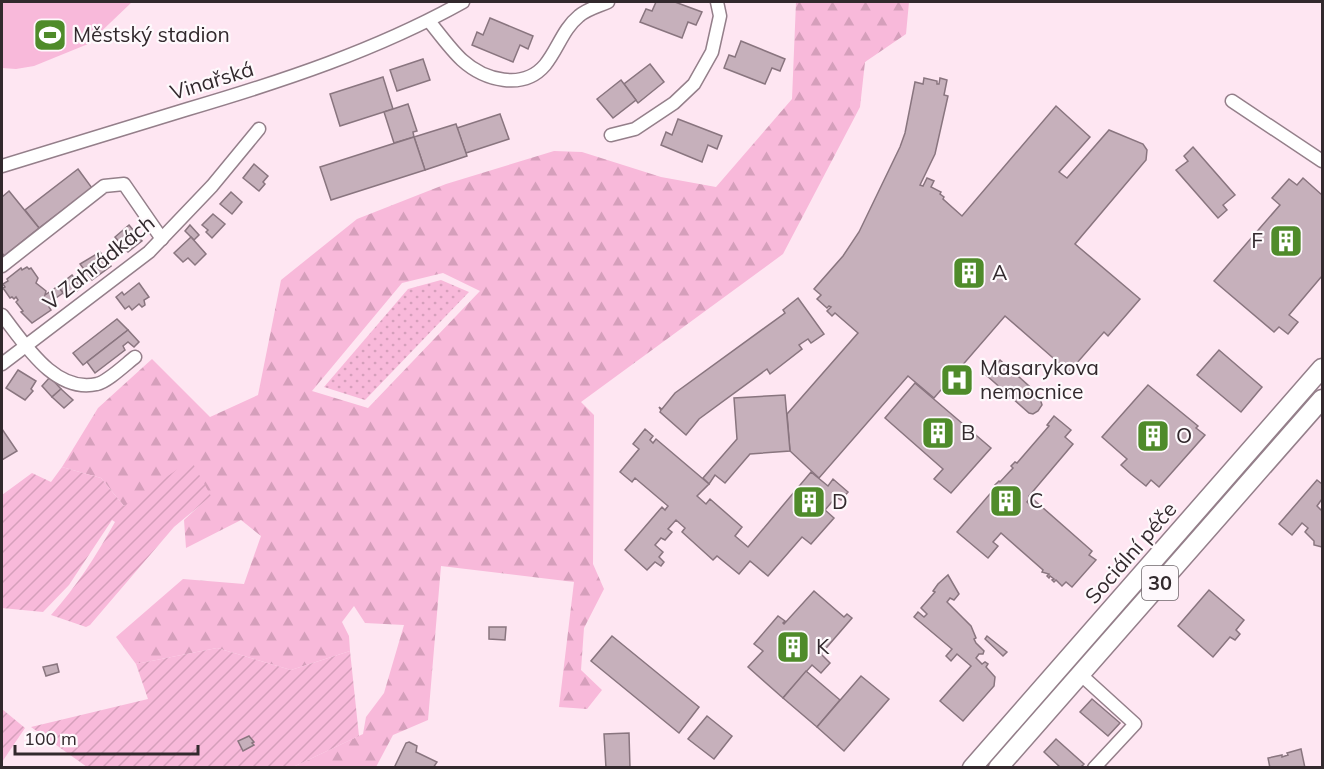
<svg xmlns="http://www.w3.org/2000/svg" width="1324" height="769" font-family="Mulish,sans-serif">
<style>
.grass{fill:url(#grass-dots)}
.forest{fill:url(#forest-firs);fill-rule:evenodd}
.garden{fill:url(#garden-furrows)}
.pitch{fill:#f8b9da}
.building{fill:#c6b0bb;stroke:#89757f;stroke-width:1.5}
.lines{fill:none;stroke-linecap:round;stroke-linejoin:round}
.street-casing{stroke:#947f8a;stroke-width:15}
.primary-casing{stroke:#947f8a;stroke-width:21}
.street{stroke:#fff;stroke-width:12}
.primary{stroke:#fff;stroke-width:18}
.labels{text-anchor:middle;stroke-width:4.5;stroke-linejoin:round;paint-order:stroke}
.shield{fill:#fef9fc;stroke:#6f676b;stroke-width:1.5}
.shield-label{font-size:20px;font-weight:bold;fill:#32292d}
.poi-label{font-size:21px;fill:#32292d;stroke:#fef9fc;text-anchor:start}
.street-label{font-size:21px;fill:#32292d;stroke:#fef9fc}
</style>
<defs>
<pattern id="grass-dots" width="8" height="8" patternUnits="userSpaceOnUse" patternTransform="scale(1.5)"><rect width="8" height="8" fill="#f8b9da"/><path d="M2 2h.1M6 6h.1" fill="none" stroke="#d59fbb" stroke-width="1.8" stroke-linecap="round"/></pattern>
<pattern id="forest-firs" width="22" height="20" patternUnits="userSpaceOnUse" patternTransform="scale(1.5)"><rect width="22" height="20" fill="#f8b9da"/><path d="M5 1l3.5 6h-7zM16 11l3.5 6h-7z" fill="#d59fbb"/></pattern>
<pattern id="garden-furrows" width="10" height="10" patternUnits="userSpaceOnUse" patternTransform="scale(1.5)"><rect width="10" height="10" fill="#f8b9da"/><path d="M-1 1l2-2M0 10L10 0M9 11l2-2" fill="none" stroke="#d59fbb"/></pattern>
</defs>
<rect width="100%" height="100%" fill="#fee6f2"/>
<!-- grass -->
<path class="grass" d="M441 280 469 292 365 400 324 387 408 289Z"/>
<!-- forest -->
<path class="forest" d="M796 2H909L906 34 865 62 860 107 783 254 581 402 594 415 593 564 604 589 584 628 581 670 602 690 587 709 559 707 574 582 441 566 428 720 393 735 376 767H293L363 734 366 717 384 693 404 625 365 623 354 606 342 622 349 636 350 651 291 670 217 648 136 664 116 637 183 579 244 584 261 536 241 520 186 548 184 520 210 496 124 506 101 478 62 467 98 408 152 359 210 417 258 395 281 280 357 219 446 184 554 151 582 152 661 177 716 187 792 99ZM443 273 480 291 368 408 312 391 402 283Z"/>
<!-- garden -->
<g class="garden">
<path d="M191 460 211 496 174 527 90 625 86 627 51 615C77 586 96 556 115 522L112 520 69 585 43 612 2 608V495L32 473 51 482 62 467 101 478 124 506Z"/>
<path d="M217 648 291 670 350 651 359 736 293 767H87L31 727 148 699 136 664Z"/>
<path d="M2 709 25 728 2 762Z"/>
</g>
<!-- pitch -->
<path class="pitch" d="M2 2H132L88 44 34 66 16 69 2 68Z"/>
<!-- building -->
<g class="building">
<path d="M656 2H675L702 12 696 25 688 22 682 38 640 22 646 9 652 11Z"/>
<path d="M490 18 533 36 528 49 520 45 513 62 472 45 477 32 483 35Z"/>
<path d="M741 41 785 59 780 71 772 68 765 84 724 68 729 55 735 57Z"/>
<path d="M423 59 430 80 397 91 390 70Z"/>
<path d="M650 64 664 82 638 103 624 84Z"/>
<path d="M383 77 393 109 340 126 330 94Z"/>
<path d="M924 78 937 81V84H939L940 78 947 80 944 95 948 96 935 154 920 185 923 186 927 178 934 181 931 187 941 192 940 194 944 197 943 199 962 216 1056 106 1090 137 1059 172 1067 178 1109 130 1143 144 1147 150 1146 160 1075 244 1140 299 1108 336 1104 332 1069 372 1066 369 1063 373 1057 368 1060 364 1005 316 934 398 908 376 819 478 790 451 787 414 858 333 835 313 832 316 827 311 831 307 829 306 827 308 817 299 821 295 814 289 843 256 859 232 900 147 905 133 915 82 923 84Z"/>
<path d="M621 80 636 100 613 118 597 99Z"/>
<path d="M408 104 417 131 413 132 414 137 394 143 384 112Z"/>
<path d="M500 114 509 139 466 153 457 128Z"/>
<path d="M678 119 722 136 717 149 708 145 702 162 661 145 666 132 672 135Z"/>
<path d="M456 124 467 156 425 170 414 137Z"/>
<path d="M414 137 425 170 331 200 320 167Z"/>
<path d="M1193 147 1235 195 1223 205 1227 210 1218 218 1176 170 1188 161 1184 156Z"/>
<path d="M254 164 268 176 263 182 265 184 259 191 243 178Z"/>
<path d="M78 169 92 188 39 228 25 210Z"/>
<path d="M1303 178 1322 195V276L1289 315 1298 322 1288 334 1279 327 1274 332 1214 281 1280 205 1272 198 1289 179 1297 185Z"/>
<path d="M9 191 39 228 4 256 2 253V197Z"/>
<path d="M231 192 242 202 232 214 220 204Z"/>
<path d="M213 214 225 224 212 238 206 232 208 230 202 225Z"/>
<path d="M129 225 142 241 128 252 115 237Z"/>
<path d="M190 225 199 235 194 240 185 231Z"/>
<path d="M191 237 206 254 195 265 188 258 183 262 174 253Z"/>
<path d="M100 252 111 266 92 280 80 264Z"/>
<path d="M27 267 29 269 31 268 38 278 36 283 46 291 45 295 58 286 63 293 53 300 54 303 49 307 51 310 32 323 21 312 23 311 16 302 18 300 16 297 14 299 12 297 10 298 3 288 5 287 3 284 8 281 7 279 21 268 22 270Z"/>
<path d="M72 275 81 288 67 298 58 286Z"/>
<path d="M139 283 149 297 144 300 145 305 142 307 139 304 132 310 129 306 125 309 116 297 122 292 124 295Z"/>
<path d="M798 298 824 334 811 343 808 339 799 345 802 349 770 374 767 369 699 419 686 435 660 412 661 410 659 407 662 409 675 393 785 313 783 310Z"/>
<path d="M117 319 128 330 83 365 73 353Z"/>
<path d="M128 330 139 342 134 347 128 342 123 346 125 350 95 373 87 362Z"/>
<path d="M1219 350 1262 387 1241 412 1197 375Z"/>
<path d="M1000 360 1039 395 1042 405 1038 411 1033 414 1029 413 986 375Z"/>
<path d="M18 370 36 381 31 389 33 391 25 400 6 388Z"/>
<path d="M50 377 61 389 52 397 42 386Z"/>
<path d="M915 383 991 448 951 493 934 479 943 469 885 418Z"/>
<path d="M1148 385 1198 426 1196 428 1205 435 1159 487 1151 480 1146 486 1131 474 1121 465 1127 459 1102 437Z"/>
<path d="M61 389 73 400 64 408 52 397Z"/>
<path d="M785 395 790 451 750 454 725 483 715 475 709 484 703 478 737 439 734 398Z"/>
<path d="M1054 416 1071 430 1065 437 1073 444 1029 496 1031 497 1027 502 1030 505 1034 500 1092 551 1089 555 1096 560 1072 587 1066 582 1062 586 1056 580 1054 582 1052 580 1054 579 1050 576 1049 578 1047 576 1049 574 1042 572 1043 570 1001 533 993 542 998 546 988 558 957 532 996 487 995 485 999 481 1000 482 1013 468 1011 466 1015 462 1017 463 1049 426 1047 425Z"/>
<path d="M2 429 17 451 2 460Z"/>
<path d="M645 429 653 436 650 440 653 443 656 439 709 484 697 496 706 504 710 499 742 527 735 536 748 547 811 472 828 486 833 479 848 492 841 500 836 497 825 510 834 518 811 544 802 537 768 576 750 561 739 574 717 556 713 560 682 532 685 528 676 520 668 529 672 532 665 540 661 538 655 545 663 552 659 557 664 562 661 566 655 562 647 570 625 550 662 507 665 510 668 506 635 478 632 482 620 472 639 449 633 444Z"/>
<path d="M1317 480 1322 484V499L1317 506 1322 511V547L1314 545V541L1305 532 1308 528 1302 523 1292 535 1279 524Z"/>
<path d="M948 575 959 594 954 600 950 598 947 602 971 626 976 638 974 639 976 643 984 651 983 654H979L976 658 982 664 985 662 988 664 986 667 995 677 994 686 963 721 940 701 971 666 957 654 951 661 946 656 952 649 914 617 918 612 924 617 927 614 921 608 935 592 933 591 938 584Z"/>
<path d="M1209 590 1244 620 1236 630 1240 634 1235 640 1230 637 1213 657 1178 626Z"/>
<path d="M814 591 844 617 847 614 852 618 821 654 830 663 821 673 812 665 783 698 748 667 763 651 754 644 778 616 785 621 783 623 784 624Z"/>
<path d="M489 627H506L505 640 489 639Z"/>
<path d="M612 636 699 707 679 733 591 661Z"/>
<path d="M987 636 1007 652 1003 656 985 639Z"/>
<path d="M57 664 59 672 46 676 43 667Z"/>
<path d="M806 671 840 700 817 727 783 698Z"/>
<path d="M861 676 889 699 844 751 817 727Z"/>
<path d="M1092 699 1120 723 1108 736 1080 712Z"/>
<path d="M707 716 732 736 714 759 688 739Z"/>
<path d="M629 733 630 768H606L604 734Z"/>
<path d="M249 736 254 742 252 743 254 745 243 751 238 741Z"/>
<path d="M1056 739 1084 764 1080 768H1061L1044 752Z"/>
<path d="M409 742 417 746 416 752 437 762 433 768H394L406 743Z"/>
<path d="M1301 749 1305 768H1270L1268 758 1282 755V757L1288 755 1287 753Z"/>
</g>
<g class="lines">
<!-- street casing -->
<g class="street-casing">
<g id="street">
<path d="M429 21C438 32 451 50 462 60 484 80 523 91 545 65 558 49 563 29 579 16 587 9 599 6 608 2"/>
<path d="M1232 101 1322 161"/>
<path d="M611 135 635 129 674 103 694 84 712 52 720 16 717 2"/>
<path d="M2 166C64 147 126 128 188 109 283 81 377 50 463 2"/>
<path d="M2 266 104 186 124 184 162 239"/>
<path d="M2 315C24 343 55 394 97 384 107 382 126 364 135 357"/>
<path d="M2 364 149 252 212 186 259 129"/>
<path d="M1080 674 1135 724 1094 768"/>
</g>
</g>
<!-- primary casing -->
<g class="primary-casing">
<g id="primary">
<path d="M972 768 1322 368"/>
<path d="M998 768 1322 399"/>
</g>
</g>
<!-- street -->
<use href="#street" class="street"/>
<!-- primary -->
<use href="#primary" class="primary"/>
</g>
<!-- icons -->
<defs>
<g id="stadium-square" transform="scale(1.725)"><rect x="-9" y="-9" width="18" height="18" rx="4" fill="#4f8b2a" stroke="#fef9fc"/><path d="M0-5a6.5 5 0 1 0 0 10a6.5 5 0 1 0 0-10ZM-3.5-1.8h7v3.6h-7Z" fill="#fff"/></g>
<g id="building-square" transform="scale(1.725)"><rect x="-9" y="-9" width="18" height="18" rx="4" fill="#4f8b2a" stroke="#fef9fc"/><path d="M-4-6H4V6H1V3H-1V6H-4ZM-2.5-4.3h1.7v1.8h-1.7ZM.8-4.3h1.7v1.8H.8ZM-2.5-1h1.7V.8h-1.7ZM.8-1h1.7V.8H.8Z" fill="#fff"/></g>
<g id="hospital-square" transform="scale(1.725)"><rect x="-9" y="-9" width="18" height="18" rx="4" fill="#4f8b2a" stroke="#fef9fc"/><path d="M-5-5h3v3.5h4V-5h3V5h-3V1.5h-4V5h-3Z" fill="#fff"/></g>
</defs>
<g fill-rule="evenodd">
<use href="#stadium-square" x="50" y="35"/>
<use href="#building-square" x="1286" y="241"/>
<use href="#building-square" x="969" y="273"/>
<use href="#hospital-square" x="957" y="380"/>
<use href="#building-square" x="938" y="433"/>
<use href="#building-square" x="1153" y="436"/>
<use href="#building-square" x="1006" y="501"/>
<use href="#building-square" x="809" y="502"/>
<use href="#building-square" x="793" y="647"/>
</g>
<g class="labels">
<!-- shield labels -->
<rect class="shield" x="1142" y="566" width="36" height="34" rx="4.5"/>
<g class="shield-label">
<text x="1160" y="590">30</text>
</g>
<!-- poi labels -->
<g class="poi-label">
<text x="73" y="42">Městský stadion</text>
<text x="1263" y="248" text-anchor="end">F</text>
<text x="992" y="280">A</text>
<text x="980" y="375">Masarykova<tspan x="980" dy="24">nemocnice</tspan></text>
<text x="961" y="440">B</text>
<text x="1176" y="443">O</text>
<text x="1029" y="508">C</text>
<text x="832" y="509">D</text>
<text x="816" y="654">K</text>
</g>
<!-- street labels -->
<g class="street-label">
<text transform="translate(212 81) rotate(-17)" y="7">Vinařská</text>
<text transform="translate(99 263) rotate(-39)" y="7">V Zahrádkách</text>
<text transform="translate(1131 553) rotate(-49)" y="7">Sociální péče</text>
</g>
</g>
<!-- border -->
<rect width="1324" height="769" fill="none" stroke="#32292d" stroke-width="6"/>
<!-- scale -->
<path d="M15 745v9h183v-9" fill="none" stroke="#32292d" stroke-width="3"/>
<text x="24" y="745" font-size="18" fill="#32292d" stroke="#fef9fc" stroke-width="4.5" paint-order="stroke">100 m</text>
</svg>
